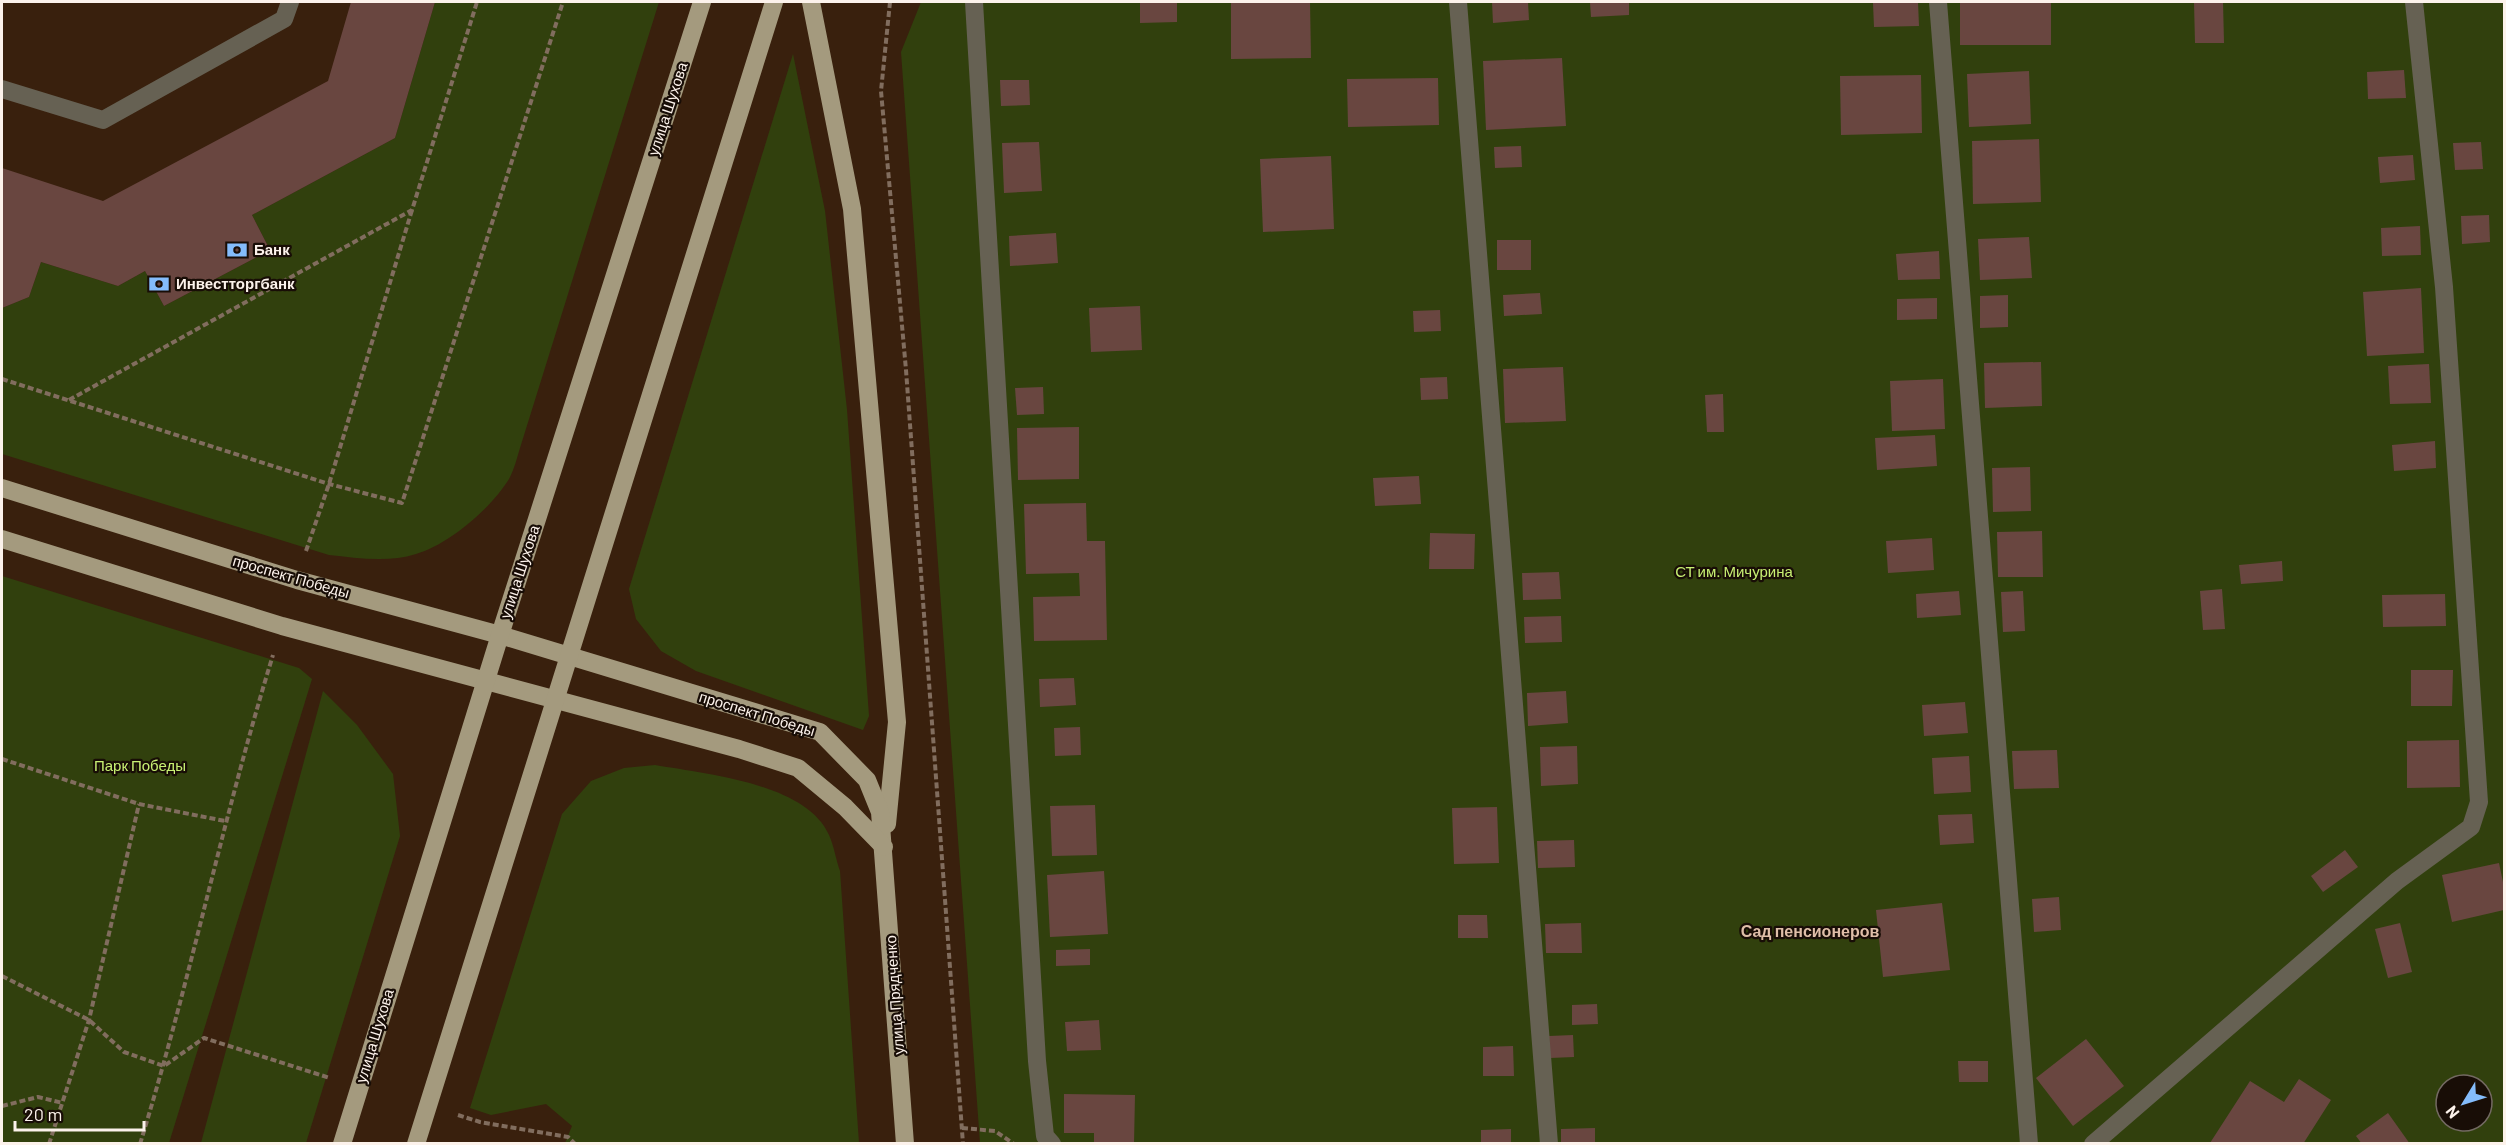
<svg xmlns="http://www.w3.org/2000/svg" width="2506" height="1145" font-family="Barlow,sans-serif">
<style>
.green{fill:#31400d;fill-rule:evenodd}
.building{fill:#694640}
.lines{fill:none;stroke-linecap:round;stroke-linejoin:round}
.path{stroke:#816d5e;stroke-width:4;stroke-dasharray:6 3;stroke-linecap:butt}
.minor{stroke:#666153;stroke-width:18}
.major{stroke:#a49a7e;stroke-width:18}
.labels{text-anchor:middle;stroke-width:4.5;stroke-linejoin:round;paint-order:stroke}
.street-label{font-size:15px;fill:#fcf2eb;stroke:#180d06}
.poi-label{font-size:15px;font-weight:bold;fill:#fcf2eb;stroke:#180d06;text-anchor:start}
.park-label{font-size:15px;fill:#c8f073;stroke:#180d06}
.neighbourhood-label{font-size:16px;font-weight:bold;fill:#dfbea8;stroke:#180d06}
</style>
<rect width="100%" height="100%" fill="#39200d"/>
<!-- green -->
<g class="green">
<path d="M435 2H659L520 448C517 458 514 470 509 479 491 508 450 544 416 554 388 563 357 558 329 555L2 454V308L29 297 41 262 118 286 145 271 164 306 270 250 252 215 395 138Z"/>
<path d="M921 2H2504V1143H980L901 52ZM2446 1085H2482V1121H2446Z"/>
<path d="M793 54 825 211 847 410 869 716 863 730 696 671 661 651 636 619 629 589Z"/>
<path d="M2 576 299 668 312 679 169 1143H2Z"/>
<path d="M323 691 357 725 393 774 400 836 306 1143H201Z"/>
<path d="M655 765C706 774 806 783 829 835 834 846 836 860 840 871L859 1143H565L572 1126 546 1104 491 1115 470 1108 562 814 591 781 624 768Z"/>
</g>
<!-- building -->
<g class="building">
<path d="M351 2H435L395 138 252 215 270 250 164 306 145 271 118 286 41 262 29 297 2 308V168L103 201 328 81Z"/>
<path d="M1177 2V22L1140 23V3Z"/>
<path d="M1231 2H1310L1311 58 1231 59Z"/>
<path d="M1492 2H1528L1529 20 1493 23Z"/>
<path d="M1590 2H1629V15L1591 17Z"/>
<path d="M1918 2 1919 26 1874 27 1873 3Z"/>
<rect x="1960" y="2" width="91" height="43"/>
<path d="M2194 2H2223L2224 43H2195Z"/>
<path d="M1562 58 1566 126 1486 130 1483 61Z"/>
<path d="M2404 70 2406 98 2368 99 2367 72Z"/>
<path d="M2029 71 2031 124 1969 127 1967 74Z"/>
<path d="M1921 75 1922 133 1841 135 1840 76Z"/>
<path d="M1438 78 1439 125 1348 127 1347 79Z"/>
<path d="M1000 80H1029L1030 105 1001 106Z"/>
<path d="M2039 139 2041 202 1973 204 1972 141Z"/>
<path d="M1039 142 1042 191 1004 193 1002 143Z"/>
<path d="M2481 142 2483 169 2455 170 2453 143Z"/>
<path d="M1521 146 1522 167 1495 168 1494 147Z"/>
<path d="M2413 155 2415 180 2380 183 2378 157Z"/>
<path d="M1331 156 1334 229 1263 232 1260 159Z"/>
<path d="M2489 215 2490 242 2462 244 2461 216Z"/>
<path d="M2420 226 2421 255 2382 256 2381 228Z"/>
<path d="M1056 233 1058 263 1010 266 1009 236Z"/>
<path d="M2029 237 2032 278 1980 280 1978 239Z"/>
<rect x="1497" y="240" width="34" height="30"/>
<path d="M1939 251 1940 279 1898 280 1896 254Z"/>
<path d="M2421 288 2424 353 2367 356 2363 292Z"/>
<path d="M1540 293 1542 314 1504 316 1503 295Z"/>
<path d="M2008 295V327L1980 328V296Z"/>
<path d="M1937 298V319L1897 320V299Z"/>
<path d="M1140 306 1142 350 1091 352 1089 308Z"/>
<path d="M1440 310 1441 331 1414 332 1413 311Z"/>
<path d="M2041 362 2042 406 1985 408 1984 363Z"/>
<path d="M2429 364 2431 403 2390 404 2388 366Z"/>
<path d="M1563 367 1566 421 1505 423 1503 369Z"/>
<path d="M1447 377 1448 399 1421 400 1420 378Z"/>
<path d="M1943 379 1945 429 1892 431 1890 381Z"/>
<path d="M1043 387 1044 414 1017 415 1015 388Z"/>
<path d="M1723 394 1724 432H1707L1705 395Z"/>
<path d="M1079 427V479L1018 480 1017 428Z"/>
<path d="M1935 435 1937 466 1877 470 1875 438Z"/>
<path d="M2435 441 2436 468 2394 471 2392 445Z"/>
<path d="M2030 467 2031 511 1993 512 1992 468Z"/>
<path d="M1419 476 1421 504 1375 506 1373 478Z"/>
<path d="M1086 503 1087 541H1105L1107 640 1034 641 1033 597 1080 596 1079 573 1026 574 1024 504Z"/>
<path d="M2042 531 2043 577H1998L1997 532Z"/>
<path d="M1430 533 1475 534 1474 569H1429Z"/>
<path d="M1932 538 1934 570 1888 573 1886 541Z"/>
<path d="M2282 561 2283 581 2241 584 2239 565Z"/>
<path d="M1559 572 1561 599 1523 600 1522 573Z"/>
<path d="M2222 589 2225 629 2203 630 2200 591Z"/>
<path d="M1959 591 1961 615 1917 618 1916 594Z"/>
<path d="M2023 591 2025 631 2003 632 2001 592Z"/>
<path d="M2445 594 2446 626 2383 627 2382 595Z"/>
<path d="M1561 616 1562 642 1525 643 1524 617Z"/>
<path d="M2411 670H2453L2452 706H2411Z"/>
<path d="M1074 678 1076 705 1040 707 1039 679Z"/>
<path d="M1566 691 1568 723 1528 726 1527 693Z"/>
<path d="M1965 702 1968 733 1924 736 1922 705Z"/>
<path d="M1080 727 1081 755 1055 756 1054 728Z"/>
<path d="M2459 740 2460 787 2407 788V741Z"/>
<path d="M1577 746 1578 784 1541 786 1540 747Z"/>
<path d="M2057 750 2059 788 2014 789 2012 751Z"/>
<path d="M1969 756 1971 792 1934 794 1932 758Z"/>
<path d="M1095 805 1097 855 1052 856 1050 806Z"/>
<path d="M1497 807 1499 863 1454 864 1452 808Z"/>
<path d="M1972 814 1974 843 1940 845 1938 815Z"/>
<path d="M1574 840 1575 867 1538 868 1537 841Z"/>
<path d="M2345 850 2358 867 2323 892 2311 876Z"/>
<path d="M2499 863 2504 887V910L2452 922 2442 875Z"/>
<path d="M1104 871 1108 934 1050 937 1047 875Z"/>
<path d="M2059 897 2061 930 2034 932 2032 899Z"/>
<path d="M1942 903 1950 970 1883 977 1876 910Z"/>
<path d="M1458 915H1487L1488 938H1458Z"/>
<path d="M1581 923 1582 953H1546L1545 924Z"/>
<path d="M2400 923 2412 972 2388 978 2375 929Z"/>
<path d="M1090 949V965L1056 966V950Z"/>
<path d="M1597 1004 1598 1024 1572 1025V1005Z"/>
<path d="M1099 1020 1101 1050 1067 1051 1065 1022Z"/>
<path d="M1573 1035 1574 1057 1550 1058 1549 1036Z"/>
<path d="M2086 1039 2124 1086 2073 1126 2036 1078Z"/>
<path d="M1513 1046 1514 1076H1483V1047Z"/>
<path d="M1958 1061H1988V1082H1959Z"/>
<path d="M2299 1079 2331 1100 2303 1144 2210 1143 2250 1081 2284 1102Z"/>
<path d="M1064 1094 1135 1095 1134 1144H1094V1133H1064Z"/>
<path d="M2388 1113 2410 1144H2362L2356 1136Z"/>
<path d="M1595 1128V1144H1561V1129Z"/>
<path d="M1511 1129V1144H1481V1130Z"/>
</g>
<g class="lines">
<!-- path -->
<g class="path">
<path d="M890 2 881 91 906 370 963 1144"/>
<path d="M2 379 329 484 402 503 563 2"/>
<path d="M69 400 412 210 477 2"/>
<path d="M306 551 329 484 412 210"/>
<path d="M2 759 139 804 225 821"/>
<path d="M2 976 89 1020 124 1052 164 1066 204 1038 330 1078"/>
<path d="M2 1106 38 1097 63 1103"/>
<path d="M458 1115 480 1122 568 1137 575 1144"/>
<path d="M962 1128 995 1131 1014 1144"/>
<path d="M49 1144 89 1020 139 804"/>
<path d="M140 1144C190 982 223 817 273 655"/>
</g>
<!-- minor -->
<g class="minor">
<path d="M974 2 1037 1061 1045 1136 1052 1144"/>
<path d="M1458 2 1549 1144"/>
<path d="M1938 2 2029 1144"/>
<path d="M2 89 103 120 284 19 290 2"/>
<path d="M2093 1144 2397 881 2471 827 2479 802 2444 287 2414 2"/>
</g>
<!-- major -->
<g class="major">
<path d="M811 2 852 209 897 722 887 824"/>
<path d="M2 488 297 580 500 635 820 732 867 780 880 812 905 1144"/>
<path d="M2 539 282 626 739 749 798 768 845 807 884 847"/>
<path d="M342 1144 500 635 702 2"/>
<path d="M416 1144 774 2"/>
</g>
</g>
<!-- icons -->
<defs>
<g id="bank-bare" transform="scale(1.62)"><path d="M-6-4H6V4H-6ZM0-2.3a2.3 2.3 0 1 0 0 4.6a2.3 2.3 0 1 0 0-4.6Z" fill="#84bcfb" stroke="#180d06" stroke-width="2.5" paint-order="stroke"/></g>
</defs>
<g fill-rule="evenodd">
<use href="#bank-bare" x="237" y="250"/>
<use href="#bank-bare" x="159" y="284"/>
</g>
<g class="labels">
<!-- street labels -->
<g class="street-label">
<text transform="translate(668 109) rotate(-72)" y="5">улица Шухова</text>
<text transform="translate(520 572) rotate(-72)" y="5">улица Шухова</text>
<text transform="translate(291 577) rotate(16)" y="5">проспект Победы</text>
<text transform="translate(757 714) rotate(17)" y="5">проспект Победы</text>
<text transform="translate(895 995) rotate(-94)" y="5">улица Прядченко</text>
<text transform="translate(375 1036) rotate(-73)" y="5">улица Шухова</text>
</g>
<!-- poi labels -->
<g class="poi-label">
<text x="254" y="255">Банк</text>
<text x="176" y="289">Инвестторгбанк</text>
</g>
<!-- park labels -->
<g class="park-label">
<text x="1734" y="577">СТ им. Мичурина</text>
<text x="140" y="771">Парк Победы</text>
</g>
<!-- neighbourhood labels -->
<g class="neighbourhood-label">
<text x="1810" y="937">Сад пенсионеров</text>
</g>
</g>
<!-- border -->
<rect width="2506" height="1145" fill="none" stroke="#fcf2eb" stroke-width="6"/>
<!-- north arrow -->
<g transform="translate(2464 1103) rotate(232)"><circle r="28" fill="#180d06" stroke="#736962" stroke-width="1.5"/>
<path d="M0-4.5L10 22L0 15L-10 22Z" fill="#84bcfb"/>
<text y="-9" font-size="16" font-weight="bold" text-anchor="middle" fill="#fcf2eb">N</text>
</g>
<!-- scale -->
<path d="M15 1121v9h129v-9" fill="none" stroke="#fcf2eb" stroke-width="3"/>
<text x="24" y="1121" font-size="18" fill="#fcf2eb" stroke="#180d06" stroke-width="4.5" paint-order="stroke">20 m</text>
</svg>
